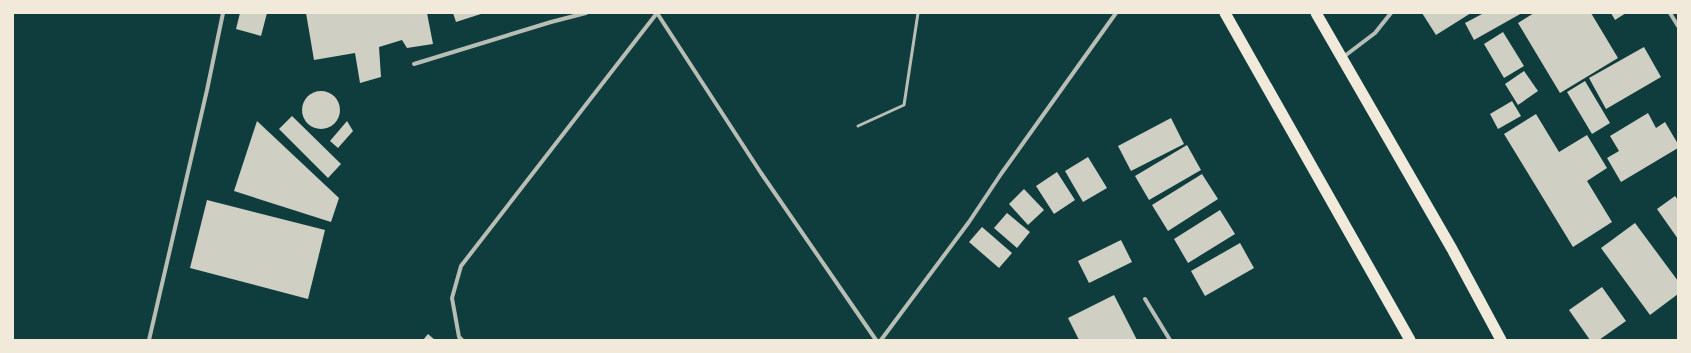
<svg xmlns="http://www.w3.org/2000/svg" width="1691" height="353" font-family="Signika,sans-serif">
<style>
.building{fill:#cfcfc3}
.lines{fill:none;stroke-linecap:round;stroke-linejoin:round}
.service{stroke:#b8beb3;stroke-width:3}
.minor{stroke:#b8beb3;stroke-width:4}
.trunk{stroke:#f1e9da;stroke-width:11}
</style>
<rect width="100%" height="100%" fill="#0f3d3e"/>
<!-- building -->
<g class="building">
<path d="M240 13H267L261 36 236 29Z"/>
<path d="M306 13H427L433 44 407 48 402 40 379 47 381 77 360 83 355 53 314 60Z"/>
<path d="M453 13H484L456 22Z"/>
<path d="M1422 13H1471L1436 35Z"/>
<path d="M1484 13H1522L1474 40 1465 23Z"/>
<path d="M1534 13H1591L1618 58 1560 93 1518 23Z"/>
<path d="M1611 13H1626L1615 20Z"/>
<path d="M1503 32 1524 66 1504 78 1484 44Z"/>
<path d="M1644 47 1661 77 1606 109 1589 78Z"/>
<path d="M1524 71 1538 91 1518 105 1505 84Z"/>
<path d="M1585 81 1610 123 1592 134 1567 92Z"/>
<circle cx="321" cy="110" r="19"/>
<path d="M1512 101 1521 116 1498 129 1490 114Z"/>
<path d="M1648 113 1656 128 1665 122 1678 144V148L1621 182 1607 158 1619 151 1610 136Z"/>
<path d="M1536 114 1559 152 1587 135 1607 168 1587 181 1612 222 1573 247 1504 134Z"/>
<path d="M292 116 341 164 328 178 279 129Z"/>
<path d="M1171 118 1184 144 1131 171 1118 146Z"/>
<path d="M257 121 339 198 331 222 234 191Z"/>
<path d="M347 121 353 131 338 148 330 141Z"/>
<path d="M1187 145 1201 170 1149 200 1135 176Z"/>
<path d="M1088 157 1107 188 1083 202 1065 171Z"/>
<path d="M1057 172 1075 200 1054 214 1036 186Z"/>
<path d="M1202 174 1218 199 1168 231 1152 205Z"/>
<path d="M1024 189 1044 210 1028 225 1009 204Z"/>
<path d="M1675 196 1678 200V239L1657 209Z"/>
<path d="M207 200 325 230 308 299 190 268Z"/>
<path d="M1220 210 1235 234 1188 263 1174 239Z"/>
<path d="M1007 213 1030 232 1017 248 994 228Z"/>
<path d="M1635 223 1678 281V294L1650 315 1601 248Z"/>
<path d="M982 227 1012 253 999 268 969 242Z"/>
<path d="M1121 240 1132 262 1089 283 1078 261Z"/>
<path d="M1240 243 1254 268 1205 296 1191 271Z"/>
<path d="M1602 287 1626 321 1599 340H1590L1569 310Z"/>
<path d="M1114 295 1137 340H1079L1068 318Z"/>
<path d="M428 334 435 340H423Z"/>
</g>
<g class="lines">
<!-- service -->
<path class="service" d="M858 126 904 105 918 13"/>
<!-- minor -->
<g class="minor">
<path d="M657 13 761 173 876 340"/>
<path d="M1670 13 1678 26"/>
<path d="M1342 58 1375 33 1391 13"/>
<path d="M414 64 551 22 586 13"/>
<path d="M1145 299 1170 340"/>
<path d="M149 340 207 90 223 13"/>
<path d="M462 340 459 337 452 298 461 266 657 13"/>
<path d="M881 340 969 222 1001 174 1116 13"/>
</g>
<!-- trunk -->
<g class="trunk">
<path d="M1225 13 1410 340"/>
<path d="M1316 13 1452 249 1501 340"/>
</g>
</g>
<!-- border -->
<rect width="1691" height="353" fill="none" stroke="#f1e9da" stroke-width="28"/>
</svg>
